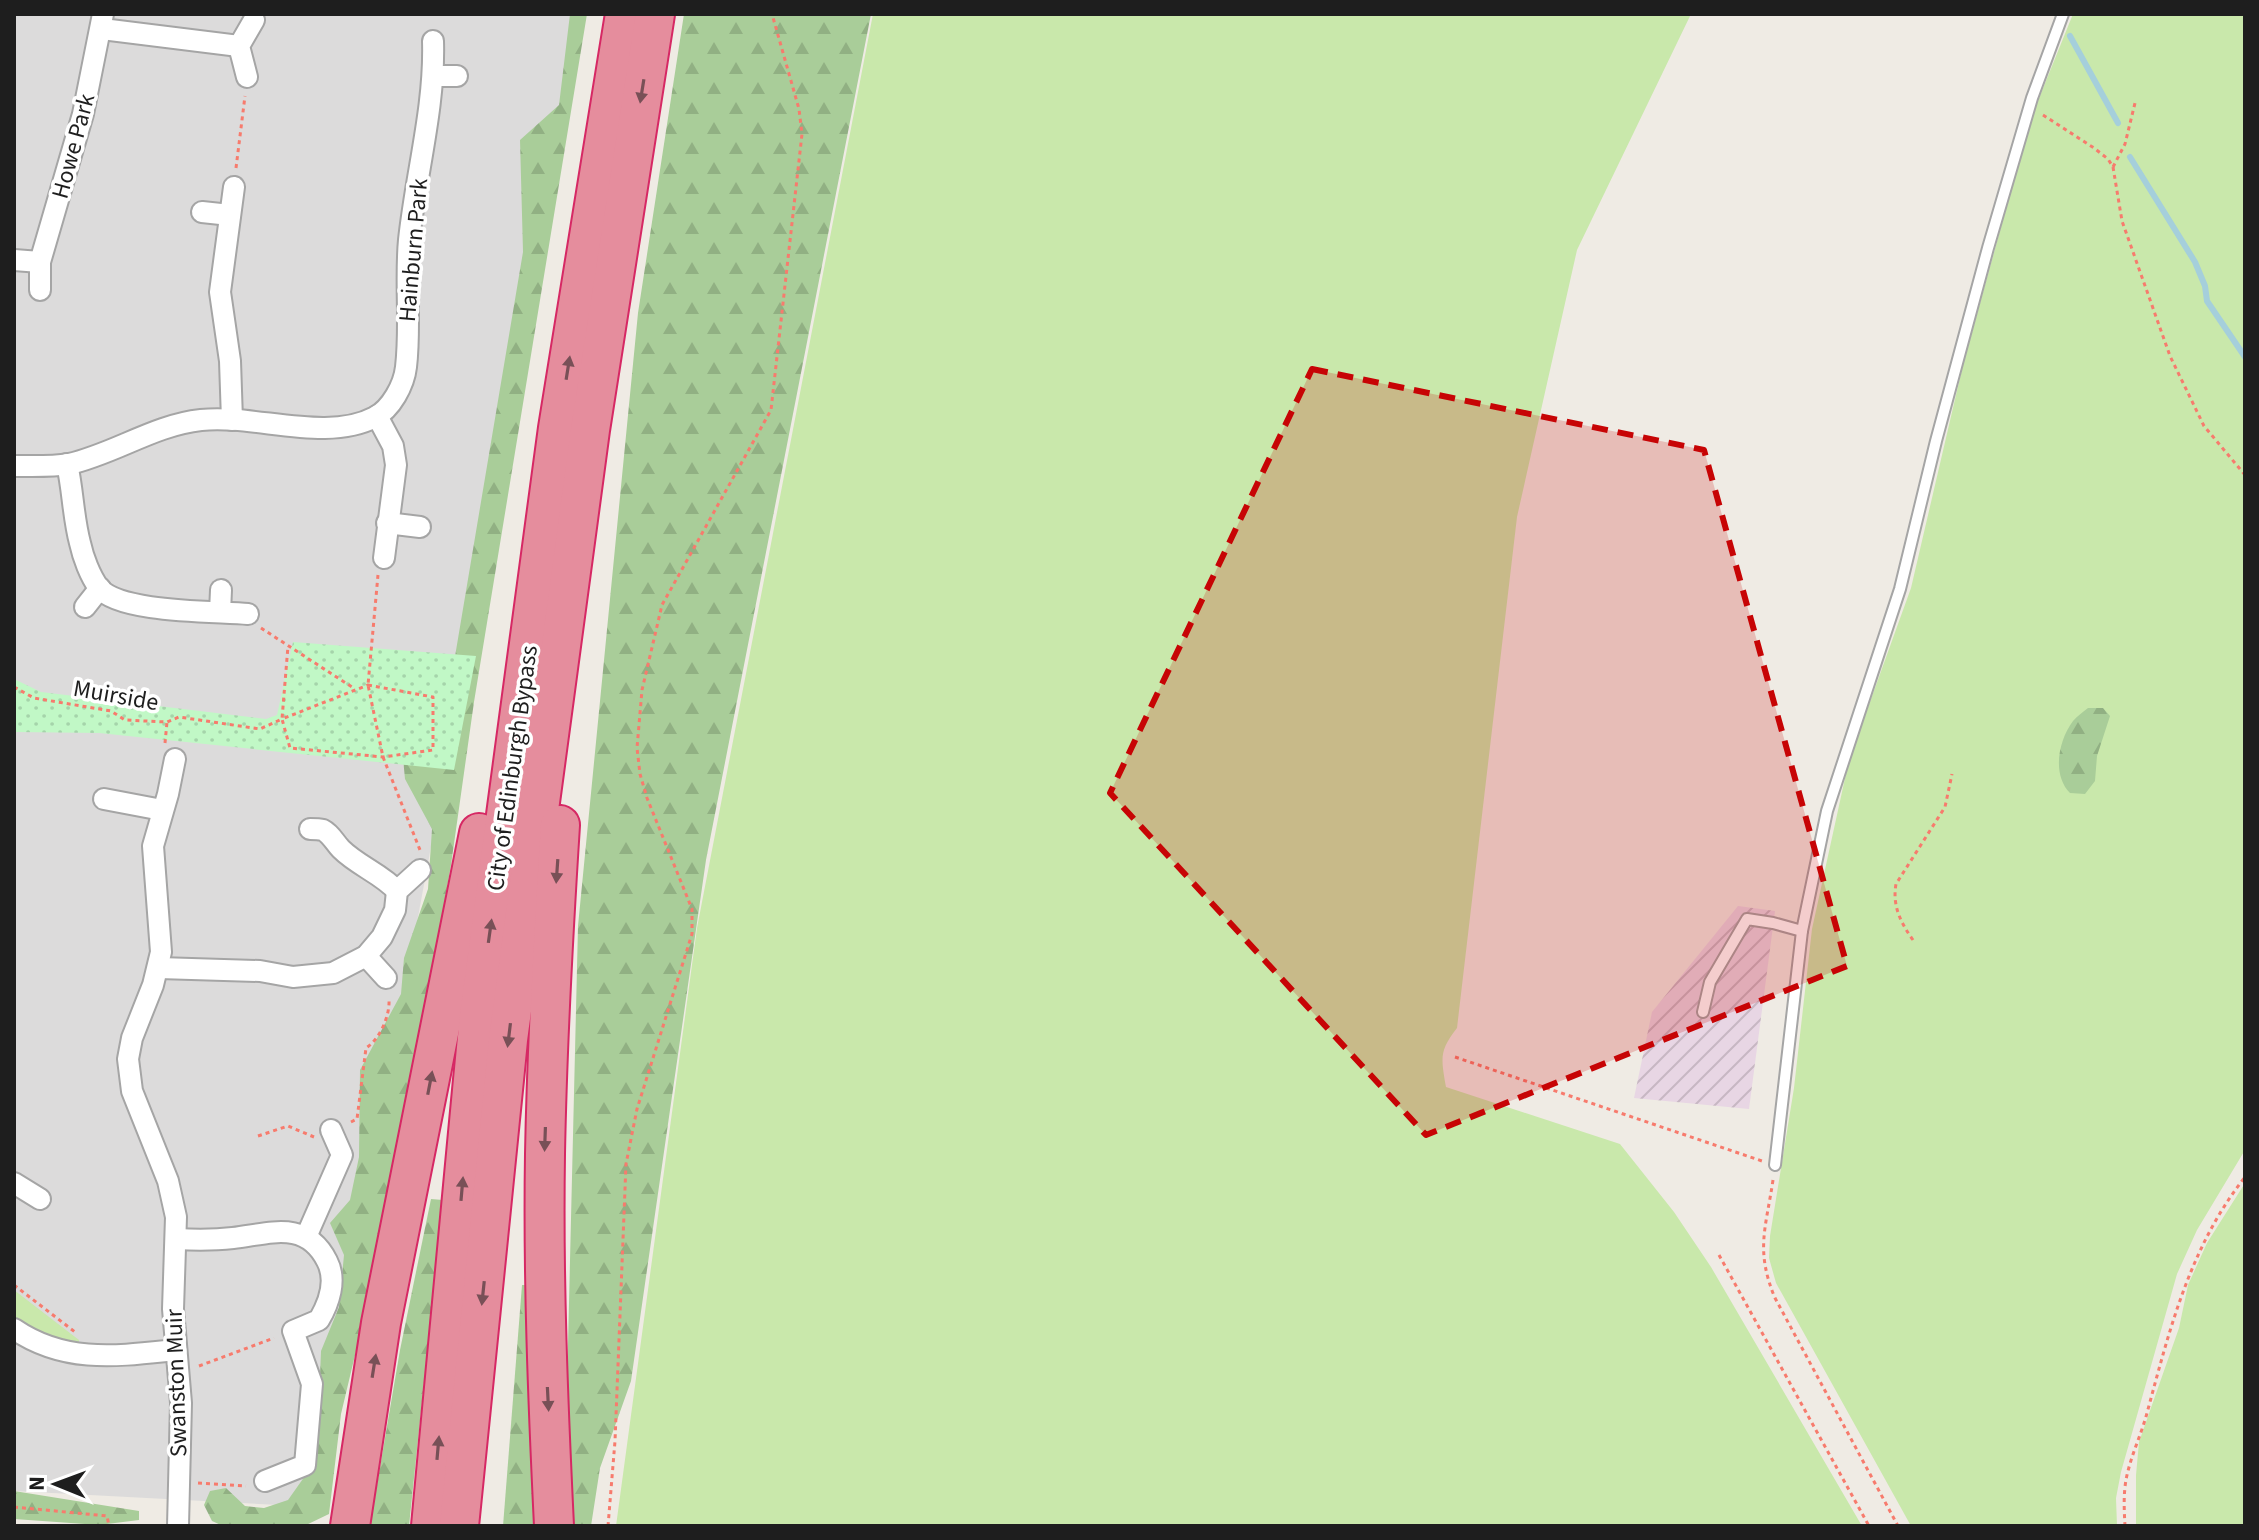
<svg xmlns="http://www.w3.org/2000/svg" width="2259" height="1540" font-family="'Source Sans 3',sans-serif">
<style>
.residential{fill:#dcdbdb}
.industrial{fill:url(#industrial-furrows)}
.grass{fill:#c9e8ab}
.forest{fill:url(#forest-firs)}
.park{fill:url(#park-dots)}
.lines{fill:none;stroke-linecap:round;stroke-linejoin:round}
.stream{stroke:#a5cfdb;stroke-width:6}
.lane-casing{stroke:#a5a5a5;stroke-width:14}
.street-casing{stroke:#a5a5a5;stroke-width:24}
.highway-casing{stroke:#d62864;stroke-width:42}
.path{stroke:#f77b6d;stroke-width:3;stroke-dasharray:4 4;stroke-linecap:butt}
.lane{stroke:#fff;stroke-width:10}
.street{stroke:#fff;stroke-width:20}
.highway{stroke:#e58d9d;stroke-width:38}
.oneway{fill:#785057}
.marked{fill:#c70405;fill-opacity:0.2;stroke:#c70405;stroke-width:6;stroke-dasharray:16 10;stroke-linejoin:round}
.labels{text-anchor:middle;stroke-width:7;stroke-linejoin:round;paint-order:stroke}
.street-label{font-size:24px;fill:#1e1e1e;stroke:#fff}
</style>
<defs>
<pattern id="industrial-furrows" width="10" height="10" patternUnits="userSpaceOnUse" patternTransform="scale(2)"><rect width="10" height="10" fill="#e8d6e4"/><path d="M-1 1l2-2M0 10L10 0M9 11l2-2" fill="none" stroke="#c7b7c3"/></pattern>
<pattern id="forest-firs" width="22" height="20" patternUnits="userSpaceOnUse" patternTransform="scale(2)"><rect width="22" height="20" fill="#a9cd99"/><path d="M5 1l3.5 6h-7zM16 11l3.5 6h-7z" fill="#91b083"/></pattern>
<pattern id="park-dots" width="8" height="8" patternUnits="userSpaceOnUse" patternTransform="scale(2)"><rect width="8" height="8" fill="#c1f8c6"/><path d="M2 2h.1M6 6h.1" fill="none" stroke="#a5d4aa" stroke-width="1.8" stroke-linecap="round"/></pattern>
</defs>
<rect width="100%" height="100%" fill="#efebe4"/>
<!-- residential -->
<path class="residential" d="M14 14H580L495 501 398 1025 298 1506 14 1491Z"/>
<!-- industrial -->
<path class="industrial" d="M1738 906 1775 911 1749 1109 1634 1098 1652 1012Z"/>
<!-- grass -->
<g class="grass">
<path d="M873 14H1691L1577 250 1517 517 1457 1028C1439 1051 1441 1058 1446 1087L1620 1144 1674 1212 1711 1267 1862 1526H616L697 928Z"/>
<path d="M2073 14H2245V1150L2197 1230 2177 1274 2121 1472 2116 1498 2117 1526H1911L1776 1283 1769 1258 1770 1236 1794 1088 1812 929 1849 760 1911 588 1963 365 2031 118Z"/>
<path d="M2245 1183V1526H2136V1475L2139 1442 2179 1328 2188 1285 2207 1243Z"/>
<path d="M14 1290 79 1340V1347L60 1342 14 1318Z"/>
</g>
<!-- forest -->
<g class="forest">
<path d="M570 14H587L474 702 451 865 405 1125 366 1309 341 1414 329 1514 304 1526H223L212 1521 204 1505 210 1491 226 1488 245 1506 264 1508 288 1500 312 1466 319 1401 321 1351 339 1307 344 1255 330 1223 350 1200 359 1157 360 1070 401 994 404 958 428 889 432 829 405 779 401 737 447 704 523 252 520 140 559 105Z"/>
<path d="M684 14H871L706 860 631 1381 600 1468 591 1526H568L564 1512 578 926 638 313Z"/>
<path d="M2088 708H2103L2110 716 2097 756 2095 781 2085 794 2070 793C2052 775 2058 741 2073 721 2077 716 2083 712 2088 708Z"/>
<path d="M431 1199 443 1200 409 1526H370L400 1350Z"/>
<path d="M522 1285H533L542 1526H503Z"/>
<path d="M14 1491 139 1511V1520L99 1525 14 1519Z"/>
</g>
<!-- park -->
<path class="park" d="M293 642 476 656 454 770 99 733 14 732V679L41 692 266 719 277 715Z"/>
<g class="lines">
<!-- stream -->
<g class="stream">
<path d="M2070 36 2118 123"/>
<path d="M2130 157 2195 262 2205 286 2207 301 2245 357"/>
</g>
<!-- lane casing -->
<g class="lane-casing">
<g id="lane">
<path d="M1703 1012 1710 982 1747 919 1773 923 1802 931"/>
<path d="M1775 1165 1802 931 1827 811 1900 589 1936 441 1988 248 2032 98 2063 14"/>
</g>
</g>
<!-- street casing -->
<g class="street-casing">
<g id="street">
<path d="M102 29 239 46"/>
<path d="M434 76H457"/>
<path d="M247 77 239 46 254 20"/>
<path d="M202 212 230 215"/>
<path d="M14 260 40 262"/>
<path d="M40 290V262L83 114 103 14"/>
<path d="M377 416 393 446 396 465 384 558"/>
<path d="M232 420 230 361 220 292 234 187"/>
<path d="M67 464C73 490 73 517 80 543 83 557 90 576 99 588 120 613 214 611 248 614"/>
<path d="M14 466C32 466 51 467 69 464 114 454 154 425 201 420 255 414 326 443 375 417 391 409 404 385 406 367 411 325 405 282 409 240 416 173 435 108 433 41"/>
<path d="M387 523 420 527"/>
<path d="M85 607 100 588"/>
<path d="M220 612 221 590"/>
<path d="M175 759 168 794 153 846 161 952 153 985 132 1038 128 1059 132 1091 168 1181 176 1217 173 1309 181 1403 178 1526"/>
<path d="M104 799 162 810"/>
<path d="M310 829C314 829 319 829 323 830 331 834 335 843 341 849 358 866 382 874 397 891"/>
<path d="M366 956 386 978"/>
<path d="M159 968 260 971 293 977 333 973 366 956 382 937 395 910 397 891 420 870"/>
<path d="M14 1183 40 1199"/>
<path d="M306 1237 342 1155 331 1130"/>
<path d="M177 1239C196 1240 215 1240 233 1238 269 1234 306 1219 327 1261 337 1280 329 1303 319 1320L293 1331 312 1384 305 1465 265 1481"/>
<path d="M14 1329C65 1364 118 1356 176 1350"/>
</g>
</g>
<!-- highway casing -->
<g class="highway-casing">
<g id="highway">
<path d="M350 1526 381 1323 479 833"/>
<path d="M431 1526 479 1016 558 428 625 14"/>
<path d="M459 1526 508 1040 590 430 655 14"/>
<path d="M554 1526C548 1402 543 1278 545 1154 547 1045 553 935 560 825"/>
</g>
</g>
<!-- path -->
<g class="path">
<path d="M2043 115 2094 148 2108 159 2113 167 2122 221 2170 356 2204 426 2245 475"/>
<path d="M2113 167 2125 144 2135 103"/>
<path d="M236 168 245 96"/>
<path d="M378 575 368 685 383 757 420 850"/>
<path d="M261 628 355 689"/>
<path d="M368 685 433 697V750L383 757 290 748 282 719Z"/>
<path d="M14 687 34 698 111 711 125 720 167 722 179 717 260 729 282 719 288 646"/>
<path d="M165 743 167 722"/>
<path d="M1913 940C1901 923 1892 906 1896 884L1945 807 1952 774"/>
<path d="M1455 1057 1762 1161"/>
<path d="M351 1122 357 1119 366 1048C380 1039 390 1016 389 999"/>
<path d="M258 1136 288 1126 314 1137"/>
<path d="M1773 1180C1766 1228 1755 1250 1775 1298L1898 1526"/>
<path d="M1719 1255 1869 1526"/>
<path d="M14 1285 75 1332"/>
<path d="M199 1366 274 1338"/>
<path d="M198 1483 246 1486"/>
<path d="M14 1507 107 1516 109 1526"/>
<path d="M608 1526 615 1441 626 1164 637 1109 692 934V909L647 798 640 774 637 748 642 690 662 605 771 410 802 134 799 109 772 14"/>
<path d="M2125 1526C2124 1508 2123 1489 2128 1471 2133 1451 2142 1432 2147 1413 2170 1328 2190 1247 2245 1177"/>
</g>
<!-- lane -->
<use href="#lane" class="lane"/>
<!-- street -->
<use href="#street" class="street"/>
<!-- highway -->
<use href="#highway" class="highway"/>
</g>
<!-- one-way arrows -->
<defs><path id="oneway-solid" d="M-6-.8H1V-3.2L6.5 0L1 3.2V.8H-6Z" transform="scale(2)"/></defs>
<g class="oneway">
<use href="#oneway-solid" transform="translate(642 91) rotate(99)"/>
<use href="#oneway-solid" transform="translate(568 368) rotate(-81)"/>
<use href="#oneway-solid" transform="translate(557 871) rotate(94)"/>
<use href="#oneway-solid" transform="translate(490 931) rotate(-82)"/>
<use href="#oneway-solid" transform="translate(509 1035) rotate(97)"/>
<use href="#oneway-solid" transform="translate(430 1083) rotate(-79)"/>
<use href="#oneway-solid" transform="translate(545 1139) rotate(92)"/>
<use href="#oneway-solid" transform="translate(462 1189) rotate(-85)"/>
<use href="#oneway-solid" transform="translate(483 1293) rotate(96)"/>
<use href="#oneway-solid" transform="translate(374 1366) rotate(-81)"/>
<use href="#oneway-solid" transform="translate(548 1399) rotate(87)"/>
<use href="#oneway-solid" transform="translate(438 1448) rotate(-85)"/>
</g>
<!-- marked area -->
<path class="marked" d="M1312 369 1704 450 1847 966 1426 1135 1110 793Z"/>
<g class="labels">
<!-- street labels -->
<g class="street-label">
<text transform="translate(73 146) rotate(-75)" y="8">Howe Park</text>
<text transform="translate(413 250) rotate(-85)" y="8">Hainburn Park</text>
<text transform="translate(116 695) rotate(10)" y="8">Muirside</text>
<text transform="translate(512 768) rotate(-82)" y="8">City of Edinburgh Bypass</text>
<text transform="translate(176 1383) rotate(-92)" y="8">Swanston Muir</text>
</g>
</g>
<!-- border -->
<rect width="2259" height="1540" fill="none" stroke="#1e1e1e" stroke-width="32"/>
<!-- north arrow -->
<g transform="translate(56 1484) rotate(271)" stroke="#ffffff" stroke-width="6" paint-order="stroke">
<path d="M0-6L14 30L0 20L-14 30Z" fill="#1e1e1e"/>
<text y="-12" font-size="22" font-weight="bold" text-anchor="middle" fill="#1e1e1e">N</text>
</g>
</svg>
